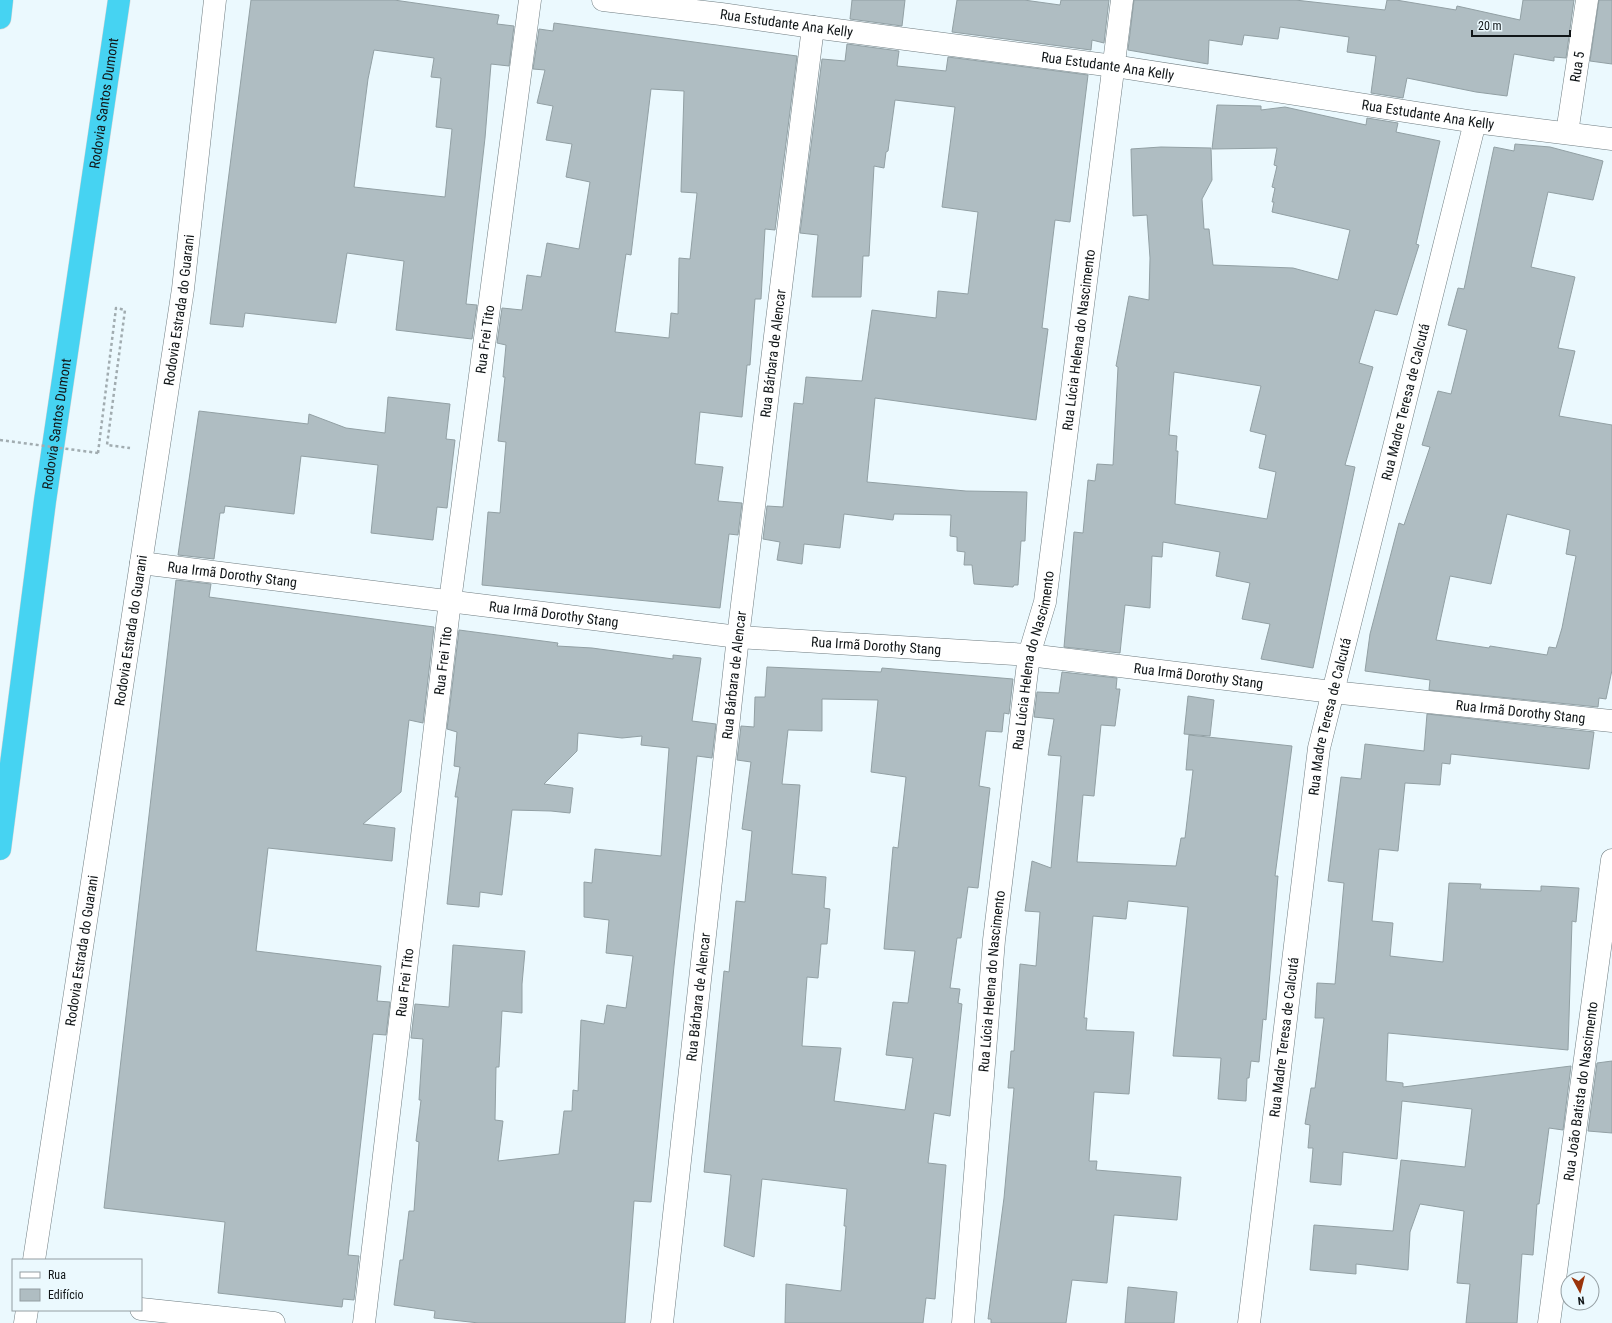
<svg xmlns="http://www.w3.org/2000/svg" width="1612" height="1323" font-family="'Roboto Condensed',sans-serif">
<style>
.building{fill:#afbdc2;stroke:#92a0a4;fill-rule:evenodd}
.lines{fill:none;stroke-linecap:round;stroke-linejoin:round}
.minor-casing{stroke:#6f7c80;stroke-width:23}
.trunk-casing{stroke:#d4d5d5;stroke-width:23}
.path{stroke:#a1acb0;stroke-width:2.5;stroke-dasharray:3 3;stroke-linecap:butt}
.minor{stroke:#fff;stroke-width:22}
.trunk{stroke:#46d3f2;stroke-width:22}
.path-bridge{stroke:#a1acb0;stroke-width:2.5;stroke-dasharray:3 3;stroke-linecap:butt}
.labels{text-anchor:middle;stroke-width:3.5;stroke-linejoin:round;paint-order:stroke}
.street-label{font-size:14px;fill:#111618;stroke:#ebf9fe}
</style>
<rect width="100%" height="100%" fill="#ebf9fe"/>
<!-- building -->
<g class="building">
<path d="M251 0H394L499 15 497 24 514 26 509 66 491 64 485 138 466 304 477 305 472 339 396 330 404 261 347 253 336 323 245 313 243 327 210 324ZM374 50 434 58 431 77 441 78 436 127 452 129 445 197 354 187 368 79Z"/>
<path d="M852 0H905L902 26 850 19Z"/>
<path d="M957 0H1024L1060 5 1061 0H1109L1104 43 1092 40 1091 50 952 32Z"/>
<path d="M1134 0H1295L1385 10 1387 0H1396L1456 10 1457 6 1520 20 1523 0H1574L1566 58 1554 57V61L1514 54 1507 96 1476 92 1407 78 1403 98 1371 93 1376 56 1347 52 1349 37 1280 27 1278 39 1244 35 1242 45 1209 40 1208 64 1128 50Z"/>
<path d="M1599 0H1612V64L1590 61Z"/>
<path d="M554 23 797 56 775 230 765 229 761 299H755L750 365H747L742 417 700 412 695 464 723 467 718 501 742 503 738 535 729 534 720 608 482 585 488 512 500 513 506 442 498 441 505 377H503L506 345 497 343 502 308 522 310 527 275 541 277 547 243 579 249 590 182 566 177 572 144 546 140 553 106 537 103 545 70 533 69 539 29 553 31ZM651 89 684 91 681 192 697 193 690 259 679 258 678 314 671 313 669 338 615 332 626 254 631 255Z"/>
<path d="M847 44 899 51 897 66 946 71 948 57 1088 75 1070 222 1055 220 1042 328 1048 329 1036 420 875 398 867 482 966 491 1027 492 1025 541H1021L1018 585H1014L1013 587 974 584 972 565H964L965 552 957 551V537L950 536 951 515 894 514 893 520 844 514 840 548 804 544 802 564 777 560 780 542 763 539 767 506 783 507 794 403 803 404 806 377 862 381 872 310 936 318 938 291 968 294 978 212 942 207 955 107 895 100 888 151 886 152 884 168 874 166 869 256H863L861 297H812L818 235 800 233 822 59 845 61Z"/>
<path d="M1217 105 1261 106V110L1285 107 1366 125 1367 118 1398 123 1396 132 1440 141 1416 244 1419 245 1397 315 1375 310 1359 363 1373 367 1345 465 1355 467 1313 668 1261 659 1270 624 1242 619 1250 583 1216 576 1220 552 1163 542 1162 557 1152 556 1150 608 1125 605 1120 653 1064 647 1074 532 1083 533 1088 480 1095 481 1097 464 1113 465 1118 367 1116 366 1129 296 1149 300 1150 258 1147 215 1133 216 1131 149 1161 147 1211 148 1212 180 1202 199 1204 229H1209L1213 265 1293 268 1338 280 1350 230 1272 212 1274 202H1272L1275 188 1272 187 1277 166 1274 165 1277 148 1212 149ZM1174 372 1261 386 1250 431 1266 435 1259 468 1276 472 1267 519 1175 504 1178 451H1176L1177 436 1169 435Z"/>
<path d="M1515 144 1550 147 1603 161 1593 200 1548 192 1531 267 1575 277 1558 348 1575 351 1559 416 1612 425V670L1606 699 1599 698 1598 707 1429 690 1430 680 1365 671 1370 634 1399 523 1404 525 1430 447 1422 445 1438 391 1451 394 1467 330 1448 325 1458 288 1464 289 1494 147 1514 151ZM1507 514 1570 530 1566 554 1576 556 1562 628 1556 648 1549 647 1547 655 1490 646 1489 648 1436 640 1450 576 1491 584Z"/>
<path d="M388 397 450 404 446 439 455 440 447 508 437 507 433 540 371 533 378 465 301 456 294 514 225 506 224 513H220L214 559 178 555 199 411 308 424 309 414 346 428 385 433Z"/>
<path d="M176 580 211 584 209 597 434 627 423 723 409 720 401 792 363 824 395 828 392 861 268 848 256 951 381 966 377 1001 390 1002 386 1035 373 1034 348 1255 359 1256 354 1300 343 1299 342 1307 218 1293 225 1222 104 1208Z"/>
<path d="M459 630 558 643 557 646 592 648 673 659V655L701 658 692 721 716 724 712 758 697 756 674 966 651 1202 634 1201 625 1323H479L434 1318 435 1311 394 1305 400 1260H403L409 1211H414L419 1142 416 1141 421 1100H419L423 1039 411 1038 415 1004 449 1007 453 945 525 951 522 984V1013L502 1011 499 1067H496L495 1120 503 1121 498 1161 559 1154 564 1111H572L573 1090 578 1091 581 1020 604 1024 607 1005 626 1008 633 956 606 953 609 920 584 917V882L592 883 595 849 661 856 669 748 641 745 642 736 622 738 578 733 577 751 544 784 573 788 570 813 551 811 512 810 502 895 480 892 479 907 447 904 458 797H455L460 767 454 766 457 732 447 729Z"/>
<path d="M767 667 881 672 882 668 1013 679 1009 714 1004 713 1002 732 986 731 979 786 990 788 978 888 968 887 961 938H957L950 988 960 989 958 1003 962 1004 950 1116 934 1113 928 1163 946 1165 935 1299 926 1298 923 1323H785L786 1284 841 1291 846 1226H844L847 1189 762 1179 754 1257 724 1246 731 1175 704 1172 724 971 729 972 736 901 745 902 752 831 742 829 751 762 737 760 741 726 754 727 755 697H765ZM822 699 878 700 871 772 906 777 898 848 893 847 884 949 915 951 908 1003 893 1002 886 1055 913 1058 905 1110 834 1101 841 1048 802 1046 807 977 818 978 821 944H827L830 909 824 908 826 877 792 874 800 785 782 784 788 730 822 731Z"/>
<path d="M1062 672 1117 678 1116 689H1120L1115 726 1101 725 1094 796 1083 795 1077 862 1176 866 1181 838H1185L1193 770H1186L1189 735 1292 746 1275 876H1278L1266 1020 1263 1019 1259 1062 1251 1061 1249 1078H1247L1246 1101 1218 1099 1221 1058 1173 1056 1188 907 1128 901 1126 919 1093 916 1084 1018H1087L1086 1030 1134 1032 1129 1094 1094 1092 1089 1161H1097L1096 1170 1181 1177 1177 1220 1114 1215 1107 1283 1072 1280 1066 1323H991V1319H988L1004 1198 1014 1088H1008L1011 1051H1014L1020 964 1036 966 1040 912 1025 911 1032 861 1051 868 1061 756 1048 755 1054 719 1034 717 1037 692 1059 693Z"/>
<path d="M1188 696 1214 700 1210 736 1184 734Z"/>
<path d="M1427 714 1594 732 1589 769 1451 754 1450 764 1442 763 1440 785 1405 783 1398 851 1379 849 1372 921 1393 923 1390 956 1443 962 1449 883 1481 884 1480 889 1541 891V886L1579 888 1576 922 1572 921 1568 1050 1388 1033 1386 1081 1403 1083V1087L1571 1066 1563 1130 1549 1128 1539 1204H1537L1533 1255 1522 1254 1517 1323H1466L1470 1284 1457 1283 1464 1211 1420 1204 1410 1232 1408 1270 1356 1264V1274L1310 1270 1314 1225 1393 1231 1401 1160 1465 1167 1472 1109 1402 1101 1397 1159 1343 1152 1341 1185 1310 1182 1313 1148H1308L1310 1125 1305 1124 1311 1088H1315L1324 1018H1315L1317 983 1335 984 1344 883 1328 881 1341 777 1361 779 1365 744 1424 751Z"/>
<path d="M1612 1061V1133L1588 1131 1597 1063Z"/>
<path d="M1128 1287 1177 1292 1174 1323H1125Z"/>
</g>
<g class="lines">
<!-- minor casing -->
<g class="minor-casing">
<g id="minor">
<path id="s1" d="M603 0 721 14 813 27 1114 66 1475 122 1612 139"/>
<path id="s2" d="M1567 133 1587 0"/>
<path id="s3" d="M141 563 738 637 1029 655 1332 692 1612 721"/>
<path id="s4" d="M34 1260 183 289 215 0"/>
<path d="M141 1309 274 1323"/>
<path d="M25 1323 27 1310"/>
<path id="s5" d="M364 1323 450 601 530 0"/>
<path id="s6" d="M662 1323 738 637 813 27"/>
<path id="s7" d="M963 1323 994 940 1029 655 1045 602 1122 0"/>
<path id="s8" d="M1249 1323 1319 748 1475 122"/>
<path id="s9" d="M1549 1323 1612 860"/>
</g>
</g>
<!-- trunk casing -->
<g class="trunk-casing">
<g id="trunk">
<path d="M0 18 2 0"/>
<path id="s10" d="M0 849 45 501 119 0"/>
</g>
</g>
<!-- path -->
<path class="path" d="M98 453 116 308 125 310 107 445 130 448"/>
<!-- minor -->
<use href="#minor" class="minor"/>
<!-- trunk -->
<use href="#trunk" class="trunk"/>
<!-- path-bridge -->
<path class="path-bridge" d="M0 440 98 453"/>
</g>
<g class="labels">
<!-- street labels -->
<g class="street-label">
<text dy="5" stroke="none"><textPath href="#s1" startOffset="185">Rua Estudante Ana Kelly</textPath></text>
<text dy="5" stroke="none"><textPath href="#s1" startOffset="509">Rua Estudante Ana Kelly</textPath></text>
<text dy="5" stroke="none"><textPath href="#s2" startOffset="67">Rua 5</textPath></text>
<text dy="5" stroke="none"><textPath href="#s10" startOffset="753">Rodovia Santos Dumont</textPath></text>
<text dy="5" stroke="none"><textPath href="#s1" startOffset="833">Rua Estudante Ana Kelly</textPath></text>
<text dy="5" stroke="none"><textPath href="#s4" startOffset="961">Rodovia Estrada do Guarani</textPath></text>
<text dy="5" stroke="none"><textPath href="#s5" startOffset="991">Rua Frei Tito</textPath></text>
<text dy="5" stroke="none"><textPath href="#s7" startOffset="991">Rua Lúcia Helena do Nascimento</textPath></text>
<text dy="5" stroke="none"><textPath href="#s6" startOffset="976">Rua Bárbara de Alencar</textPath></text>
<text dy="5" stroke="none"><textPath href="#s8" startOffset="936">Rua Madre Teresa de Calcutá</textPath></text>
<text dy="5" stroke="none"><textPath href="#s10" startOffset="429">Rodovia Santos Dumont</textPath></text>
<text dy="5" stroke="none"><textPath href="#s3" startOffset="92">Rua Irmã Dorothy Stang</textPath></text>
<text dy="5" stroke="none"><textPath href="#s3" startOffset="416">Rua Irmã Dorothy Stang</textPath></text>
<text dy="5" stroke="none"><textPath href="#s4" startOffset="637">Rodovia Estrada do Guarani</textPath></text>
<text dy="5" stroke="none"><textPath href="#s3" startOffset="740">Rua Irmã Dorothy Stang</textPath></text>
<text dy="5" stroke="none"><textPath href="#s5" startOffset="667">Rua Frei Tito</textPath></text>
<text dy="5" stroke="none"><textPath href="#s7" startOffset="667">Rua Lúcia Helena do Nascimento</textPath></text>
<text dy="5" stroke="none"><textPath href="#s6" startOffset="652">Rua Bárbara de Alencar</textPath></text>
<text dy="5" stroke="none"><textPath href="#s3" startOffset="1064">Rua Irmã Dorothy Stang</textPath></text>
<text dy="5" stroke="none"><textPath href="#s3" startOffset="1388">Rua Irmã Dorothy Stang</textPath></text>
<text dy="5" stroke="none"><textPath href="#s8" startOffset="612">Rua Madre Teresa de Calcutá</textPath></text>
<text dy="5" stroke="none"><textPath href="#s4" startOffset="313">Rodovia Estrada do Guarani</textPath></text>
<text dy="5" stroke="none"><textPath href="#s7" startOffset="343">Rua Lúcia Helena do Nascimento</textPath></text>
<text dy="5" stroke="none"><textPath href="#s5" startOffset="343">Rua Frei Tito</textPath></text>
<text dy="5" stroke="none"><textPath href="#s6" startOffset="328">Rua Bárbara de Alencar</textPath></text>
<text dy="5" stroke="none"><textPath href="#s8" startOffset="288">Rua Madre Teresa de Calcutá</textPath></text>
<text dy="5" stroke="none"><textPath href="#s9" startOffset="234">Rua João Batista do Nascimento</textPath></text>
</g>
</g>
<!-- legend -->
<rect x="12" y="1259" width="130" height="52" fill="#ebf9fe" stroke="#949ea2"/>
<rect x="20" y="1272" width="20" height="6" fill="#ffffff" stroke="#949ea2"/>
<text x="48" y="1279" font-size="12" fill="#111618">Rua</text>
<rect x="20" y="1289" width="20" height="12" fill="#afbdc2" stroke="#949ea2"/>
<text x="48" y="1299" font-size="12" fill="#111618">Edifício</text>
<!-- north arrow -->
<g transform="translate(1580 1291) rotate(173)"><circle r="19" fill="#ebf9fe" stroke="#949ea2"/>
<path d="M0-3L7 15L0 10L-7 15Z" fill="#9a340a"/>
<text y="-6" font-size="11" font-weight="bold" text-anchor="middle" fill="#111618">N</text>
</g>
<!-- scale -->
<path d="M1472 30v6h98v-6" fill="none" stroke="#111618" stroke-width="2"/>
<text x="1478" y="30" font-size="12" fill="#111618" stroke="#ebf9fe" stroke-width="3" paint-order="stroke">20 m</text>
</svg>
